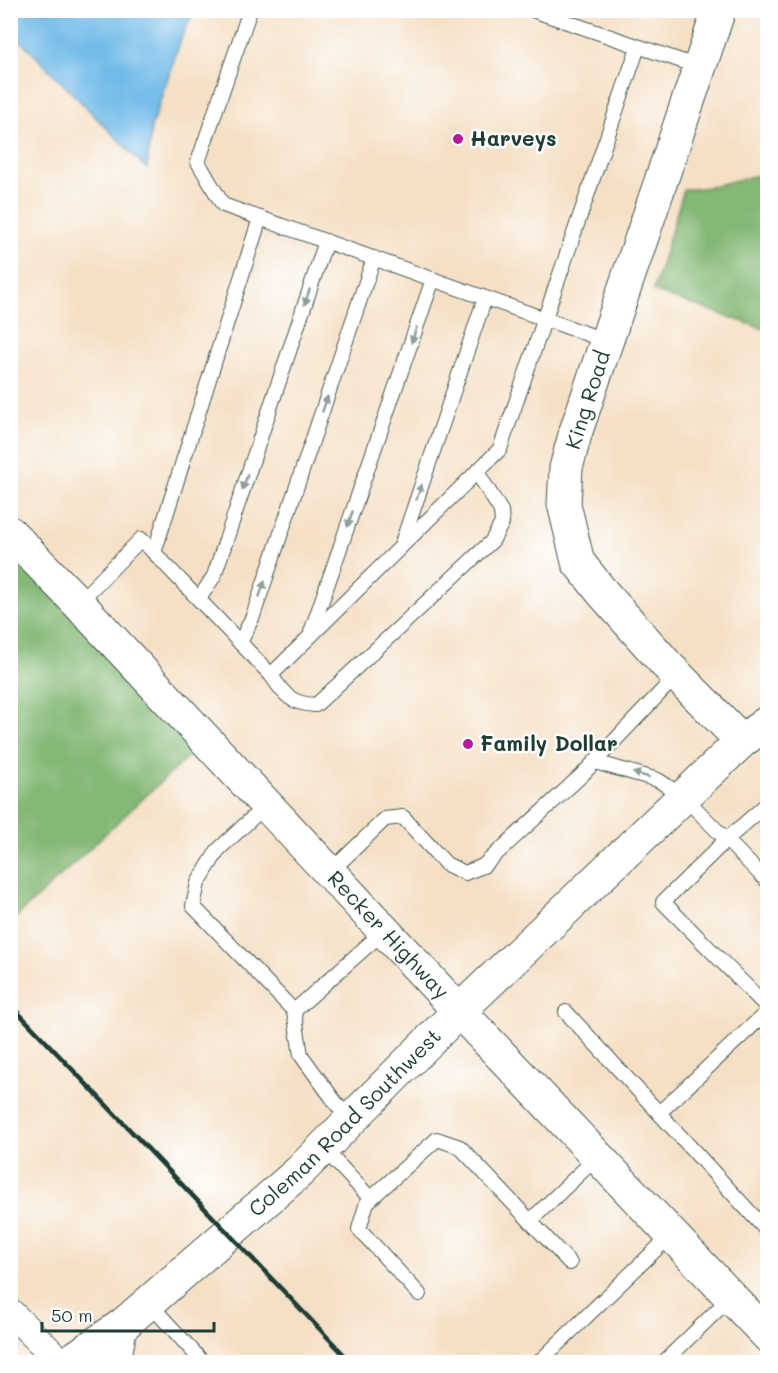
<svg xmlns="http://www.w3.org/2000/svg" width="778" height="1373" font-family="Mali,sans-serif">
<style>
.forest{fill:#83b874;stroke:#517a54;stroke-width:1.5}
.water{fill:#6fbae8;stroke:#477c8e;stroke-width:1.5}
.lines{fill:none;stroke-linecap:round;stroke-linejoin:round}
.lane-casing{stroke:#3f554a;stroke-width:16}
.street-casing{stroke:#3f554a;stroke-width:29}
.secondary-casing{stroke:#3f554a;stroke-width:35}
.primary-casing{stroke:#3f554a;stroke-width:35}
.lane{stroke:#fff;stroke-width:14}
.street{stroke:#fff;stroke-width:27}
.secondary{stroke:#fff;stroke-width:33}
.primary{stroke:#fff;stroke-width:33}
.rail{stroke:#1f3d34;stroke-width:4.5}
.oneway{fill:#8f9e9a}
.poi-dot{fill:#b5179e;stroke:#fff;stroke-width:2}
.labels{text-anchor:middle;stroke-width:5;stroke-linejoin:round;paint-order:stroke}
.poi-label{font-size:21px;font-weight:bold;fill:#1f3d34;stroke:#fff;text-anchor:start}
.street-label{font-size:21px;fill:#1f3d34;stroke:#fff}
</style>
<rect width="100%" height="100%" fill="#fff"/>
<filter id="ink" filterUnits="userSpaceOnUse"><feTurbulence type="fractalNoise" baseFrequency=".0167" numOctaves="2"/><feDisplacementMap in="SourceGraphic" scale="12" xChannelSelector="R" yChannelSelector="G"/><feConvolveMatrix kernelMatrix="1 2 1 2 8 2 1 2 1" color-interpolation-filters="sRGB"/></filter>
<filter id="wash" filterUnits="userSpaceOnUse"><feTurbulence type="fractalNoise" baseFrequency=".008" numOctaves="4" result="noise"/><feDisplacementMap in="SourceGraphic" scale="24" xChannelSelector="R" yChannelSelector="G"/><feGaussianBlur stdDeviation="1.35" result="paint"/><feColorMatrix in="noise" values="0 0 0 0 0 0 0 0 0 0 0 0 0 0 0 0 0 1.4 0 .05"/><feComposite in="paint" operator="in"/></filter>
<g filter="url(#wash)">
<rect width="100%" height="100%" fill="#f5e0c6"/>
<!-- forest -->
<g class="forest">
<path d="M767 174V330L653 291 684 189C712 190 739 177 767 174Z"/>
<path d="M11 552 196 749 11 922Z"/>
</g>
<!-- water -->
<path class="water" d="M10 11H194L181 39 151 128 147 169 11 31Z"/>
</g>
<g filter="url(#ink)">
<g class="lines">
<!-- lane casing -->
<g class="lane-casing">
<g id="lane">
<path d="M250 10 198 162 223 205 607 341"/>
<path d="M532 10 699 67"/>
<path d="M402 543 485 298"/>
<path d="M154 553 260 218"/>
<path d="M199 599 214 576 326 241"/>
<path d="M78 603 141 539 271 675 500 449 638 47"/>
<path d="M311 632 433 279"/>
<path d="M240 643 253 616 374 258"/>
<path d="M271 675C284 695 291 704 316 705L492 541 502 523 501 511 477 472"/>
<path d="M595 762 658 780 684 797 768 882"/>
<path d="M768 803 726 840 663 902 768 1008"/>
<path d="M266 805 218 850 198 883 193 906 294 1011 301 1055 349 1121"/>
<path d="M330 872 385 819 403 817 446 864 465 873 483 866 583 774 677 675"/>
<path d="M294 1011 384 931"/>
<path d="M768 1011 659 1113 768 1232"/>
<path d="M566 1012 659 1113"/>
<path d="M323 1148 371 1199"/>
<path d="M570 1263 530 1221 597 1157"/>
<path d="M419 1294 359 1229 367 1202 437 1139 460 1147 530 1221"/>
<path d="M149 1303 199 1358 197 1362"/>
<path d="M539 1362 671 1235"/>
<path d="M664 1362 731 1297"/>
</g>
</g>
<!-- street casing -->
<g class="street-casing">
<g id="street">
<path d="M10 1312 61 1362"/>
<path d="M117 1362 124 1324"/>
</g>
</g>
<!-- secondary casing -->
<g class="secondary-casing">
<g id="secondary">
<path d="M719 10 576 431 566 468 564 504 578 562 602 592 666 664 742 741"/>
<path id="s1" d="M69 1362 124 1324 300 1171 459 1011 742 741 768 722"/>
</g>
</g>
<!-- primary casing -->
<g class="primary-casing">
<g id="primary">
<path id="s2" d="M10 533 78 603 459 1011 768 1336"/>
</g>
</g>
<!-- lane -->
<use href="#lane" class="lane"/>
<!-- street -->
<use href="#street" class="street"/>
<!-- secondary -->
<use href="#secondary" class="secondary"/>
<!-- primary -->
<use href="#primary" class="primary"/>
<!-- rail -->
<path class="rail" d="M10 1004 351 1362"/>
</g>
<!-- one-way arrows -->
<defs><path id="oneway-solid" d="M-6-.8H1V-3.2L6.5 0L1 3.2V.8H-6Z" transform="scale(1.5)"/></defs>
<g class="oneway">
<use href="#oneway-solid" transform="translate(307 297) rotate(109)"/>
<use href="#oneway-solid" transform="translate(414 335) rotate(109)"/>
<use href="#oneway-solid" transform="translate(325 404) rotate(-71)"/>
<use href="#oneway-solid" transform="translate(245 482) rotate(109)"/>
<use href="#oneway-solid" transform="translate(419 492) rotate(-71)"/>
<use href="#oneway-solid" transform="translate(350 519) rotate(109)"/>
<use href="#oneway-solid" transform="translate(262 589) rotate(-71)"/>
<use href="#oneway-solid" transform="translate(641 775) rotate(-164)"/>
</g>
</g>
<!-- markers -->
<g class="poi-dot">
<circle cx="458" cy="139" r="6"/>
<circle cx="468" cy="744" r="6"/>
</g>
<g class="labels">
<!-- poi labels -->
<g class="poi-label">
<text x="470" y="146">Harveys</text>
<text x="480" y="751">Family Dollar</text>
</g>
<!-- street labels -->
<g class="street-label">
<text transform="translate(588 400) rotate(-72)" y="7">King Road</text>
<text dy="7" stroke="none"><textPath href="#s2" startOffset="552">Recker Highway</textPath></text>
<text dy="7" stroke="none"><textPath href="#s1" startOffset="366">Coleman Road Southwest</textPath></text>
</g>
</g>
<!-- margin -->
<rect width="778" height="1373" fill="none" stroke="#fff" stroke-width="36"/>
<!-- scale -->
<path d="M42 1322v9h172v-9" fill="none" stroke="#1f3d34" stroke-width="3"/>
<text x="51" y="1322" font-size="18" fill="#1f3d34" stroke="#ffffff" stroke-width="4.5" paint-order="stroke">50 m</text>
</svg>
